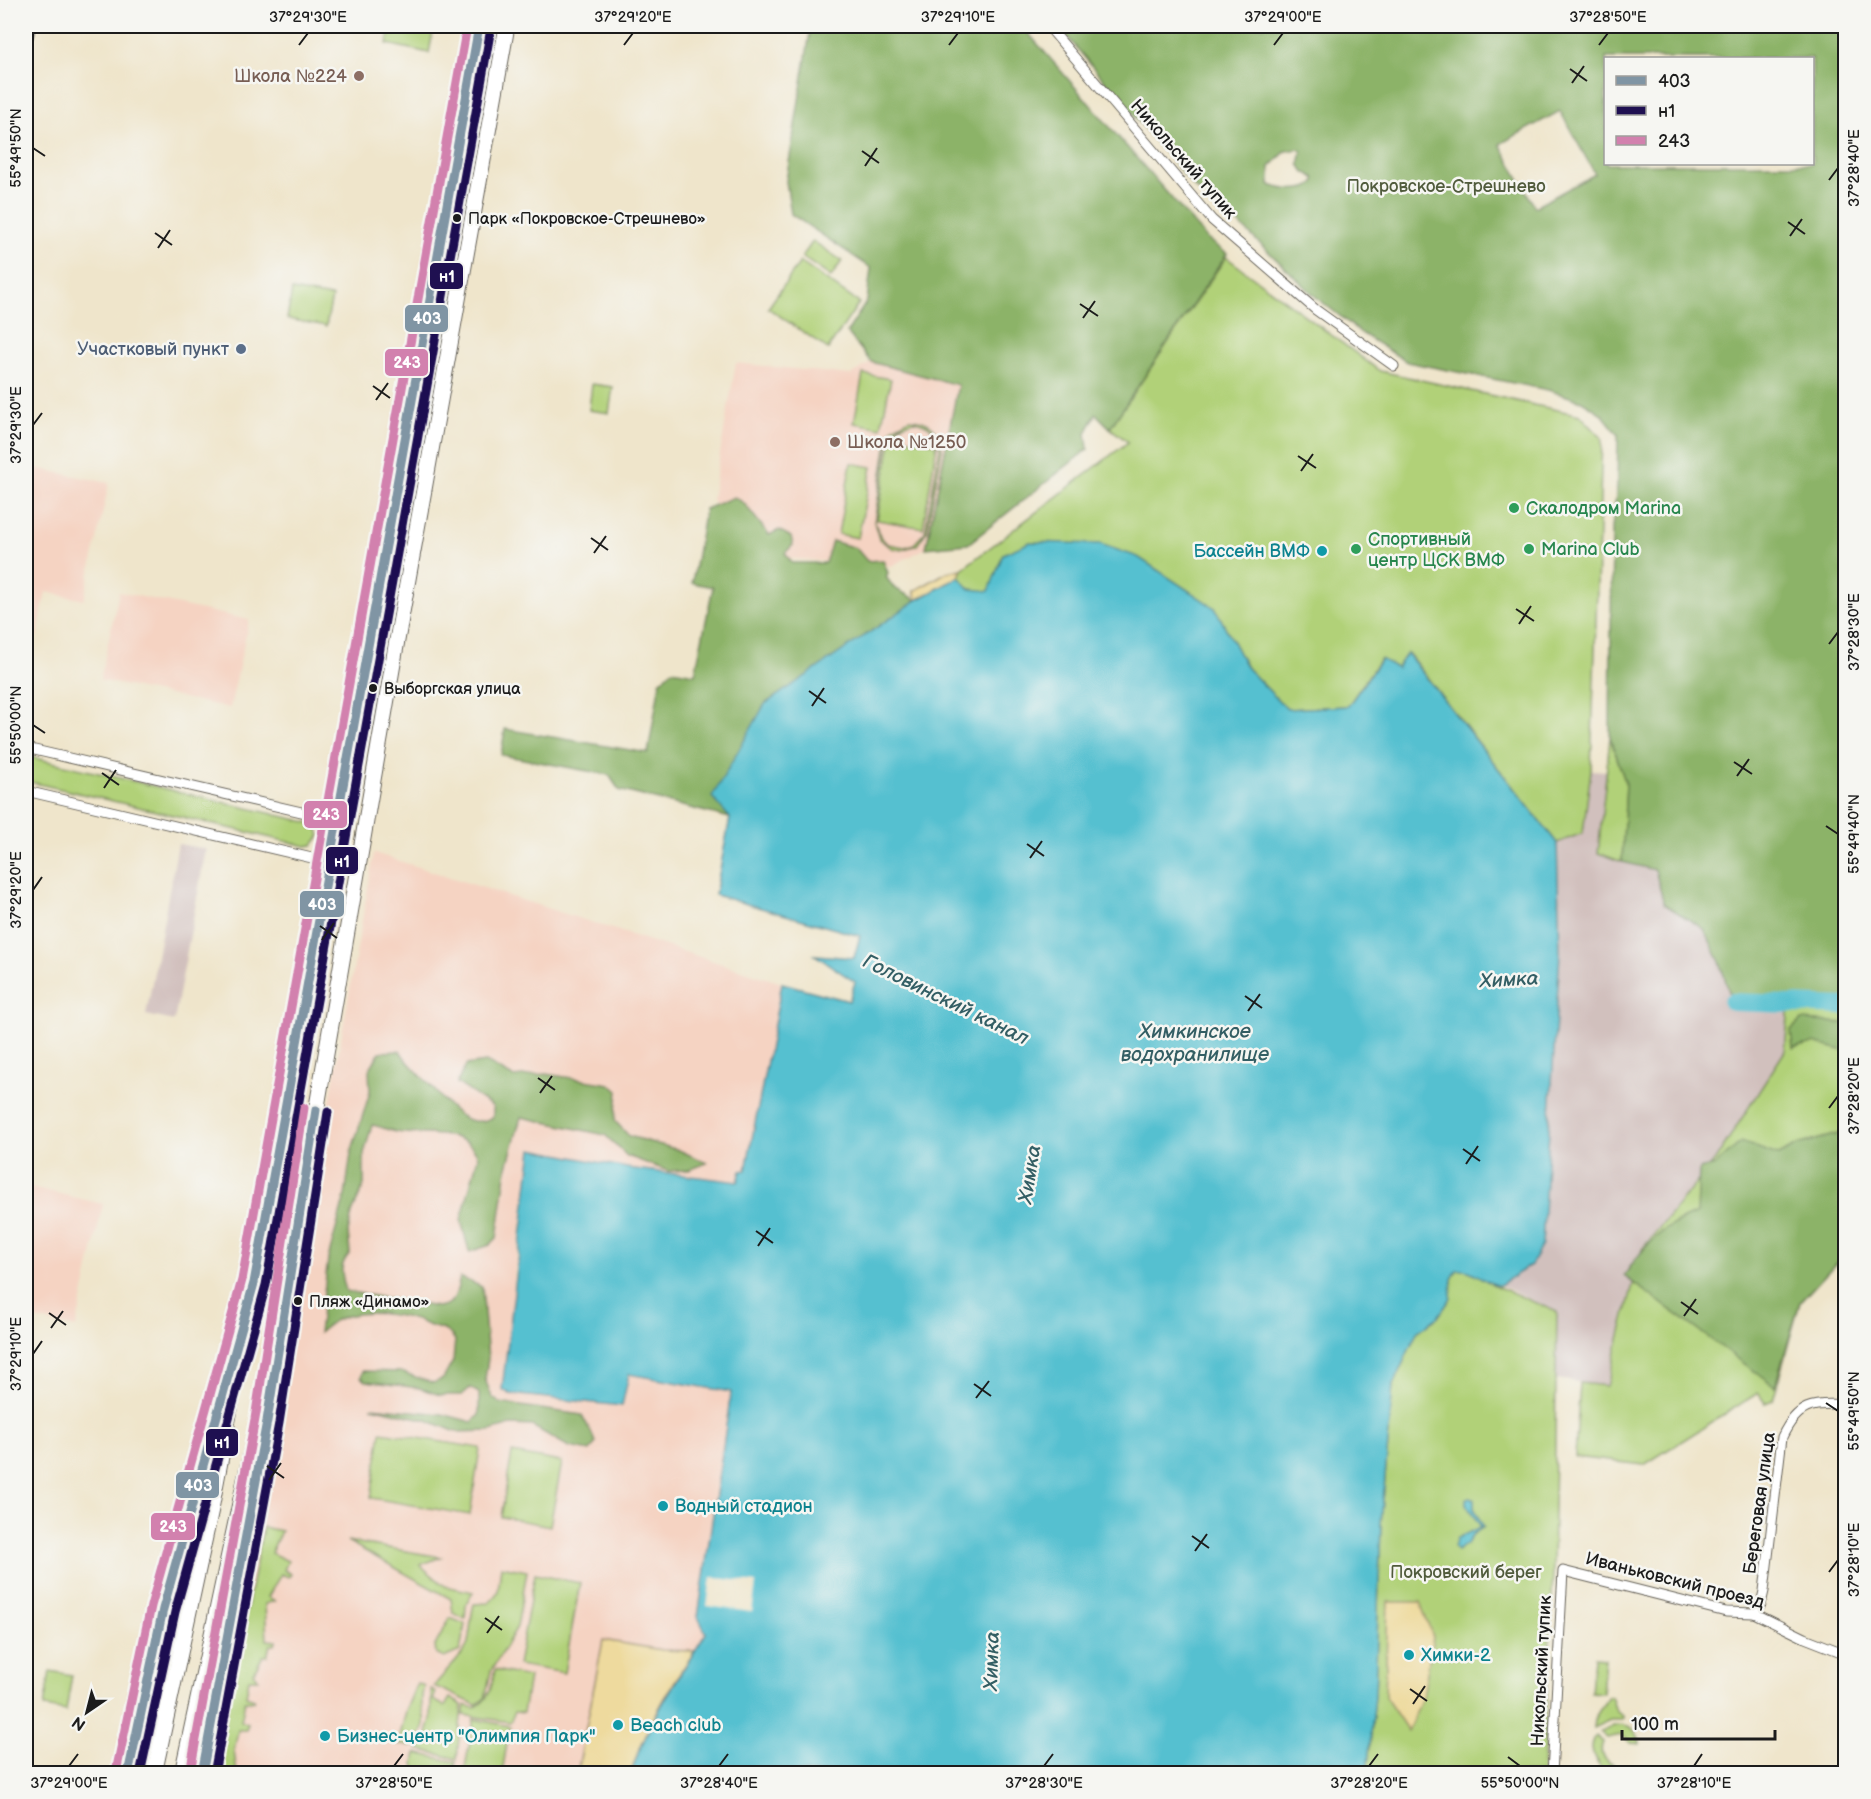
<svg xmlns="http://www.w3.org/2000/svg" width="1871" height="1799" font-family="'Balsamiq Sans',sans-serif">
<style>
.built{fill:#f5d3c2}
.industrial{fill:#d1c0bd}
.green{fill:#b1d178;stroke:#66764a;stroke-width:1.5;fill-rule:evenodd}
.forest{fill:#8cb368;stroke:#546842;stroke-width:1.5;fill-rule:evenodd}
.sand{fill:#eeda9e;stroke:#857b5d;stroke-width:1.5}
.water{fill:#55c0d0;stroke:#386e76;stroke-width:1.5}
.pier{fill:#efe5cb}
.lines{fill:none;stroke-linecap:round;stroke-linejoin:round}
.river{stroke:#55c0d0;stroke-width:18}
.street-casing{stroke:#666259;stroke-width:11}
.secondary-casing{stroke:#666259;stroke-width:16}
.primary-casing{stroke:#666259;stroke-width:17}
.street{stroke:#fff;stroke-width:9}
.secondary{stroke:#fff;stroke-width:14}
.primary{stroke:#fff;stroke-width:15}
.bus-1-casing{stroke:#f6f6f2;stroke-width:14}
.bus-2-casing{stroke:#f6f6f2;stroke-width:14}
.bus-3-casing{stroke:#f6f6f2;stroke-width:14}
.bus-1{stroke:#8095a4;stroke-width:9}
.bus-2{stroke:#1f1051;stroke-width:9}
.bus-3{stroke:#d281ae;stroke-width:9}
.ticks{fill:none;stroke:#1c1c1c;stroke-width:2}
.education-dot{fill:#8d6e63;stroke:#f6f6f2;stroke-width:2}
.bus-dot{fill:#1c1c1c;stroke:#f6f6f2;stroke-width:2}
.service-dot{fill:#5c6f8a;stroke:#f6f6f2;stroke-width:2}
.leisure-dot{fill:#2e9e5b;stroke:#f6f6f2;stroke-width:2}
.culture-dot{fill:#0f9aa8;stroke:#f6f6f2;stroke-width:2}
.labels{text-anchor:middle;stroke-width:5;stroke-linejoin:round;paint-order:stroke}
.bus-label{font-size:16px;fill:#1c1c1c;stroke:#f6f6f2;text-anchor:start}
.education-label{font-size:18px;fill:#785e54;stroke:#f6f6f2;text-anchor:end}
.street-label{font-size:18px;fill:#1c1c1c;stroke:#f6f6f2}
.park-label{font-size:18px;fill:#505b3c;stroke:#f6f6f2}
.service-label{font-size:18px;fill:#4e5e75;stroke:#f6f6f2;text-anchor:end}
.leisure-label{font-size:18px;fill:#27864d;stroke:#f6f6f2;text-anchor:start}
.culture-label{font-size:18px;fill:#0d838f;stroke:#f6f6f2;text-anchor:start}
.water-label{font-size:20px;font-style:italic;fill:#335e64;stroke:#f6f6f2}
.line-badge{stroke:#f6f6f2;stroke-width:2}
.badge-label{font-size:16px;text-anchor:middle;font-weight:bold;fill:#fff}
.neatline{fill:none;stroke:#1c1c1c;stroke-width:2}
.ticks-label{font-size:15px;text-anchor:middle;fill:#1c1c1c}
</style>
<rect width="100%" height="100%" fill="#f6f6f2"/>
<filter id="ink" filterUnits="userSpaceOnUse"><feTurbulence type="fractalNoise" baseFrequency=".0167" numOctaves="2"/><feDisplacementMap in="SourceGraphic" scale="12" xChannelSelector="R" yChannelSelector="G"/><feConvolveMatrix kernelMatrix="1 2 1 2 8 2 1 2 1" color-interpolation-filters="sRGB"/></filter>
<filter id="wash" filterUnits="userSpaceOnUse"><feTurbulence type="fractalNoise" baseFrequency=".008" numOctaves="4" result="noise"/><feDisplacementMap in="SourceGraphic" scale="24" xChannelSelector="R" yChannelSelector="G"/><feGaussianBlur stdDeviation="1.35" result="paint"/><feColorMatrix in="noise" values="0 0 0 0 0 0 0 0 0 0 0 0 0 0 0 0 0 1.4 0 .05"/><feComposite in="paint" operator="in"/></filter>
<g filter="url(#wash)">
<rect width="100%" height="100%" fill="#efe5cb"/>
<!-- built -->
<g class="built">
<path d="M871 362 958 385 926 548 891 566 744 555 712 499 736 363 851 375Z"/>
<path d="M26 466 109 483 84 600 46 592 37 637 26 634Z"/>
<path d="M119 592 249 620 230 708 100 680Z"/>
<path d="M374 853 782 983 746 1170 739 1182 627 1168 532 1149 514 1276 510 1394 622 1406 628 1374 731 1391 698 1617 706 1633 640 1745 631 1773 211 1774Z"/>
<path d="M26 1186 103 1204 76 1328 26 1317Z"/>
</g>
<!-- industrial -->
<g class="industrial">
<path d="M1591 770 1768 781 1789 1005 1785 1050 1715 1160 1642 1249 1606 1386 1556 1379 1557 1312 1500 1285 1506 1281 1560 953 1557 843 1583 832Z"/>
<path d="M178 844 206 849 174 1021 146 1015Z"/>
</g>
<!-- green -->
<g class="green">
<path d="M391 26H434L429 53 387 44Z"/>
<path d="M813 241 842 261 831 277 802 257Z"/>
<path d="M1226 257 1380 371 1580 415 1602 438 1591 770 1583 833 1557 843 1408 653 1397 669 1380 659 1348 706 1287 709 1247 668 1215 608 1003 554 989 592 970 589 959 577 962 569 1128 442 1110 428Z"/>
<path d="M800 262 859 303 828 349 768 308Z"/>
<path d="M292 290 332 297 326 326 287 319Z"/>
<path d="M863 374 891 379 881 428 854 423Z"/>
<path d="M592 384 613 387 609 413 589 410Z"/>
<path d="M909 419C929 419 941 430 942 449L927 531 917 545 901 550 892 548 879 539 874 522 888 436 893 428ZM914 421C930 424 938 432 940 448L925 532 914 544 905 547 888 544 881 538 875 523 889 439 899 426Z"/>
<path d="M892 436 937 444 923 528 877 520Z"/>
<path d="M851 463 872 467 858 538 838 534Z"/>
<path d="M1610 737 1626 784 1622 862 1598 853Z"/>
<path d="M26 756 311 823 317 826 320 836 313 845 306 846 26 781Z"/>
<path d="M1789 1005 1845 1006V1253L1800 1302 1773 1400 1765 1403 1758 1393 1644 1465 1575 1457 1580 1383 1607 1386 1642 1249 1715 1160 1785 1051Z"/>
<path d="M1467 1269 1494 1285 1557 1312 1553 1574 1543 1773 1367 1774 1375 1696 1381 1524 1393 1385 1417 1332 1438 1317 1451 1298 1452 1279 1457 1270Z"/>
<path d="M381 1432 480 1448 470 1515 371 1498Z"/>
<path d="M512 1453 562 1462 550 1526 501 1517Z"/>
<path d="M263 1527 281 1531 271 1553 288 1561 284 1570 291 1574 289 1577 281 1574 268 1597 275 1601 265 1604 267 1640 276 1641 275 1645H270L267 1656H263L253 1673 258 1679H249L246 1696 254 1699 253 1701H245L241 1721 248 1724 246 1730H238L234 1751 237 1773H214Z"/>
<path d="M347 1541 441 1557 420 1565 445 1586 473 1592 466 1605 465 1619 453 1613 451 1599Z"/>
<path d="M501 1566 527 1571 517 1627 491 1671 485 1698 476 1705 434 1686C442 1675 463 1656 467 1646 471 1633 470 1618 474 1604L489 1603 498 1592Z"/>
<path d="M535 1574 580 1583 564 1673 518 1665Z"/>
<path d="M450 1618 465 1624 460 1651 444 1658 436 1654 435 1646Z"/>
<path d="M1594 1657 1605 1658 1602 1693 1591 1692Z"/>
<path d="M495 1670 529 1677 523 1713 515 1712 510 1722 463 1715 465 1705 474 1708C491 1699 491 1687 495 1670Z"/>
<path d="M50 1671 72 1675 66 1711 44 1707Z"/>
<path d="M417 1683 424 1686C415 1717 437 1714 412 1747L398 1744 407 1707Z"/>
<path d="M431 1689 436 1692 433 1700 445 1706 450 1698 462 1705 457 1759 418 1749 427 1734 431 1719Z"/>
<path d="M1608 1697H1611L1616 1711 1624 1717 1623 1720H1610L1593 1728 1594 1719Z"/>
<path d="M474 1719 510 1726 502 1773H464Z"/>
<path d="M1613 1725C1627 1725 1638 1728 1640 1744L1631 1743 1621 1735 1607 1738 1600 1732Z"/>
<path d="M1596 1736 1603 1742C1599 1752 1602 1761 1613 1764V1773H1604C1597 1762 1586 1750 1596 1736Z"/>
<path d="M416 1753 456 1762 453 1772 438 1768 436 1773H417L414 1764Z"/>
</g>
<!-- forest -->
<g class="forest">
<path d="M811 26H1022L1207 239 1227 254 1110 428 1096 414 1086 433 1088 449 968 544 926 548 958 385 871 362 847 332 867 301 871 268 791 214 786 181Z"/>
<path d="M1058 26H1845V1006L1732 1002 1720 962 1704 929 1664 904 1655 870 1622 862 1626 784 1610 737 1612 528 1617 486 1618 434 1602 414 1582 401 1548 390 1407 362 1361 333 1316 297 1215 201 1195 188ZM1812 58V164H1606V58ZM1560 111 1595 174 1535 207 1500 144ZM1299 149 1302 152 1299 164 1304 172 1315 178V182C1306 193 1283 190 1270 185V167L1286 151Z"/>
<path d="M734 497 744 503 769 535 779 530 791 537 793 545 785 553 792 563H825L832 541 856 548 867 561 883 560 888 573 886 577 894 588 917 600 765 704 730 818 619 790 609 775 501 755 505 729 648 753 660 682 672 670 695 674 713 587 692 583 705 509Z"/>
<path d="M1801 1020 1845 1023V1051L1814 1043 1793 1048 1791 1030Z"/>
<path d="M400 1051C409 1065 418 1072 428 1083 446 1101 464 1133 493 1117V1107L457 1083 466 1065 486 1062 513 1077 546 1074 610 1084 618 1091 615 1121 629 1136 679 1150 707 1163 689 1170 668 1171 627 1156 605 1135 521 1117 507 1167 497 1238 490 1245 469 1252 461 1220 478 1157C468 1130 429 1135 405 1133 394 1133 383 1127 372 1125L364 1154V1185L352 1213 348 1232 350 1253C338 1266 342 1275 346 1291L437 1307C456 1305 456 1294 460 1277L482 1287 488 1359 485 1379 492 1397 500 1403 582 1415 596 1442 590 1451 569 1447 532 1426 511 1425 490 1431 456 1432 427 1420 371 1407 442 1414 472 1422 479 1415V1393L470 1388 462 1395H440L419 1388 366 1381 361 1377 363 1371 401 1372 433 1383 443 1379 453 1361 455 1340C447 1328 440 1330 428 1325 405 1314 358 1307 334 1321 329 1324 324 1329 319 1333L328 1259 345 1196 351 1153 370 1092 369 1070 380 1052Z"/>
<path d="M1845 1132V1253L1800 1302 1775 1386 1624 1276C1645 1244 1661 1227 1697 1213L1699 1169 1715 1165 1741 1142 1778 1155 1797 1145Z"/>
</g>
<!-- sand -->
<g class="sand">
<path d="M962 569 959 577 917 600 914 591 947 572Z"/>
<path d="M1388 1602H1420L1433 1637 1423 1697 1408 1731 1385 1697Z"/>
<path d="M603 1640 662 1650 695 1651C668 1689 645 1729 631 1773L577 1774Z"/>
</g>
<!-- water -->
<g class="water">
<path d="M1030 542 1100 544 1138 557 1215 608 1247 668 1287 709 1348 706 1381 659 1397 668 1407 653 1557 843 1560 953 1542 1245 1531 1265 1500 1285C1483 1284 1474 1267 1457 1270L1452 1279 1451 1298 1438 1317 1417 1332 1393 1385 1381 1524 1375 1696 1367 1773H631C648 1721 678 1679 706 1633L698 1617 731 1392 629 1374 622 1406 510 1394 502 1389 532 1149 627 1168 738 1182 741 1171 746 1170 782 983 849 1001 855 982 815 955 854 958 860 936 715 895 730 818 712 797 765 704 917 600 959 577 970 589 989 591 1003 554Z"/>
<path d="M1470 1497 1474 1499V1510L1484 1527 1473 1534 1467 1544 1457 1551 1454 1546 1457 1538 1481 1527 1466 1504V1498Z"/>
</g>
<!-- pier -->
<path class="pier" d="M711 1577 756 1583 752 1612 707 1606Z"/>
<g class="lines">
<!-- river -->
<path class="river" d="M1732 1002 1846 1006"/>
</g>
</g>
<g filter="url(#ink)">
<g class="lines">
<!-- street casing -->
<g class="street-casing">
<g id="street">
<path d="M1048 26 1212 220 1316 310 1394 366"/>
<path d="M26 748 336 820"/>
<path d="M26 791 329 862"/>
<path d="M1754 1613 1761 1604 1764 1591 1782 1437C1797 1405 1812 1402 1846 1405"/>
<path d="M1552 1774 1563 1571 1726 1612 1754 1613 1805 1638 1846 1654"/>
</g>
</g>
<!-- secondary casing -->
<g class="secondary-casing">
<g id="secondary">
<path d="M26 36 28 26"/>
<path d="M128 1774 163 1609 239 1334"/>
<path d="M202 1774 272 1383"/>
</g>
</g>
<!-- primary casing -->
<g class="primary-casing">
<g id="primary">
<path d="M154 1774 211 1509 254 1283 479 26"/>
<path d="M182 1774 285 1293 396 646 507 26"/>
</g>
</g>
<!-- street -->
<use href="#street" class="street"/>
<!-- secondary -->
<use href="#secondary" class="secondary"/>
<!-- primary -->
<use href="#primary" class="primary"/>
<!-- bus-1 casing -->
<g class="bus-1-casing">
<g id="bus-1">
<path d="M128 1774 163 1609 254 1283 479 26"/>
<path d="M202 1774 267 1421 316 1110"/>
</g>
</g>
<!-- bus-2 casing -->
<g class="bus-2-casing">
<g id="bus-2">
<path d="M140 1774 175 1612 266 1285 491 28"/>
<path d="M214 1774 279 1423 328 1112"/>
</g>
</g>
<!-- bus-3 casing -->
<g class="bus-3-casing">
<g id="bus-3">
<path d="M116 1772 151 1606 242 1280 467 26"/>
<path d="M190 1772 255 1419 304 1108"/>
</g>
</g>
<!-- bus-1 -->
<use href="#bus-1" class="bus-1"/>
<!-- bus-2 -->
<use href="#bus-2" class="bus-2"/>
<!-- bus-3 -->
<use href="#bus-3" class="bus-3"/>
</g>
</g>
<!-- ticks -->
<path class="ticks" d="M299 45 308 33M624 45 633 33M949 45 958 33M1274 45 1283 33M1599 45 1608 33M1570 69 1587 81M1572 83 1584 66M33 148 45 156M862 151 879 163M865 166 877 148M1829 180 1838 168M1788 222 1805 234M155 233 172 245M1790 236 1802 219M158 248 170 230M1080 304 1098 316M1083 318 1095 301M373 386 390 398M376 400 388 383M33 425 42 413M1298 456 1316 468M1301 471 1313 454M591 538 608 550M594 553 606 536M1516 609 1534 621M1519 624 1531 606M1829 644 1838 632M809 691 826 703M812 706 824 688M33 725 45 733M1734 762 1752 774M102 773 119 785M1737 776 1749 759M104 788 116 770M1826 826 1838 834M1027 844 1044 856M1030 858 1042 841M33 890 42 877M320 926 337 938M322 940 334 923M1245 996 1262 1008M1248 1011 1260 994M538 1078 555 1090M540 1093 552 1076M1829 1108 1838 1096M1463 1149 1480 1161M1466 1164 1478 1146M756 1231 773 1243M758 1246 770 1228M1681 1302 1698 1314M49 1313 66 1325M1684 1316 1696 1299M51 1328 63 1311M33 1354 42 1341M974 1384 991 1396M976 1398 989 1381M1826 1403 1838 1411M267 1466 284 1478M269 1480 281 1463M1192 1536 1209 1548M1195 1551 1207 1534M1829 1572 1838 1560M485 1618 502 1630M487 1633 499 1616M1410 1689 1427 1701M1413 1704 1425 1686M1508 1757 1520 1766M69 1766 78 1754M394 1766 403 1754M719 1766 728 1754M1044 1766 1053 1754M1369 1766 1378 1754M1694 1766 1702 1754"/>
<!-- markers -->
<g class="education-dot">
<circle cx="359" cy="76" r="6"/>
<circle cx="835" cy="442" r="6"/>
</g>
<g class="bus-dot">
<circle cx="457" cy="218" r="5"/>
<circle cx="373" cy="688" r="5"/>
<circle cx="298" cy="1301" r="5"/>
</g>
<circle class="service-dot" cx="241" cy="349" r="6"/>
<g class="leisure-dot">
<circle cx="1514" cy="508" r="6"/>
<circle cx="1356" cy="549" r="6"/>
<circle cx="1529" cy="549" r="6"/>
</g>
<g class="culture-dot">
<circle cx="1322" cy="551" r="6"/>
<circle cx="663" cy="1506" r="6"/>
<circle cx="1409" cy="1655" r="6"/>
<circle cx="618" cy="1725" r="6"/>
<circle cx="325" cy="1736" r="6"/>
</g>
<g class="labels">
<!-- bus labels -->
<g class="bus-label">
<text x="468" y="224">Парк «Покровское-Стрешнево»</text>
<text x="384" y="694">Выборгская улица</text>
<text x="309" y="1307">Пляж «Динамо»</text>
</g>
<!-- education labels -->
<g class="education-label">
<text x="347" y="82">Школа №224</text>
<text x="847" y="448" text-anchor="start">Школа №1250</text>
</g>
<!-- street labels -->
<g class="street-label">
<text transform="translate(1184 159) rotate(49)" y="6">Никольский тупик</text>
<text transform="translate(1759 1503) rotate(-82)" y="6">Береговая улица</text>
<text transform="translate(1675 1580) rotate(14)" y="6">Иваньковский проезд</text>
<text transform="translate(1541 1671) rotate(-87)" y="6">Никольский тупик</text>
</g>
<!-- park labels -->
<g class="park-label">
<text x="1446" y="192">Покровское-Стрешнево</text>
<text x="1466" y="1578">Покровский берег</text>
</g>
<!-- service labels -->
<g class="service-label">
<text x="229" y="355">Участковый пункт</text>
</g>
<!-- leisure labels -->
<g class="leisure-label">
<text x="1526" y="514">Скалодром Marina</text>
<text x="1368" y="545">Спортивный<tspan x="1368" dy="21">центр ЦСК ВМФ</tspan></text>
<text x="1541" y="555">Marina Club</text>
</g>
<!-- culture labels -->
<g class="culture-label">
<text x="1310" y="557" text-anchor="end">Бассейн ВМФ</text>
<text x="675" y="1512">Водный стадион</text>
<text x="1421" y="1661">Химки-2</text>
<text x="630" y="1731">Beach club</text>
<text x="337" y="1742">Бизнес-центр "Олимпия Парк"</text>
</g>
<!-- water labels -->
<g class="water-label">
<text transform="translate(1509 979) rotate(-3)" y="7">Химка</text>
<text transform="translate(946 999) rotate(26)" y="7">Головинский канал</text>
<text x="1195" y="1038">Химкинское<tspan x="1195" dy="23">водохранилище</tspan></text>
<text transform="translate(1029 1174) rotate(-81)" y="7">Химка</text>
<text transform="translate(991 1661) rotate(-88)" y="7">Химка</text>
</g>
</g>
<g class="line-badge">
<rect x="429" y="262" width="35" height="28" rx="6" fill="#1f1051"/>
<rect x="404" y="304" width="45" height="29" rx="6" fill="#8095a4"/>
<rect x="384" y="348" width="45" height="29" rx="6" fill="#d281ae"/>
<rect x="303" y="800" width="45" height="29" rx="6" fill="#d281ae"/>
<rect x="325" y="846" width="34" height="29" rx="6" fill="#1f1051"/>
<rect x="299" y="890" width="46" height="28" rx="6" fill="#8095a4"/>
<rect x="205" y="1428" width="34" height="29" rx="6" fill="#1f1051"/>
<rect x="175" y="1471" width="45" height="28" rx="6" fill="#8095a4"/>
<rect x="150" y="1512" width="46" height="29" rx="6" fill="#d281ae"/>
</g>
<g class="badge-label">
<text x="447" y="282">н1</text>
<text x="427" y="324">403</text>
<text x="407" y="368">243</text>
<text x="326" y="820">243</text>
<text x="342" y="867">н1</text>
<text x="322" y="910">403</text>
<text x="222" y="1448">н1</text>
<text x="198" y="1491">403</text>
<text x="173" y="1532">243</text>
</g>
<!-- margin -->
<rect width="1871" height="1799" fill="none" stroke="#f6f6f2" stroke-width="66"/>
<!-- legend -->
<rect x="1604" y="57" width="210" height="108" fill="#f6f6f2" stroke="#9f9f9c" stroke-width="1.5"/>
<rect x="1616" y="76" width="30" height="9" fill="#8095a4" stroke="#9f9f9c" stroke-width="1.5"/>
<text x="1658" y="87" font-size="18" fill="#1c1c1c">403</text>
<rect x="1616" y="106" width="30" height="9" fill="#1f1051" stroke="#9f9f9c" stroke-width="1.5"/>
<text x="1658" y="117" font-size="18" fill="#1c1c1c">н1</text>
<rect x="1616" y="136" width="30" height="9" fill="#d281ae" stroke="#9f9f9c" stroke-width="1.5"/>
<text x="1658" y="147" font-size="18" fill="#1c1c1c">243</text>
<!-- north arrow -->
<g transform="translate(87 1712) rotate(215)" stroke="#f6f6f2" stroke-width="4.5" paint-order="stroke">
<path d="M0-4.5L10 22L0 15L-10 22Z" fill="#1c1c1c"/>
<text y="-9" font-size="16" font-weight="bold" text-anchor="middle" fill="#1c1c1c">N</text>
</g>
<!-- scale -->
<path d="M1622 1730v9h153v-9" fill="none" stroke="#1c1c1c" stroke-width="3"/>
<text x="1631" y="1730" font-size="18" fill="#1c1c1c" stroke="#f6f6f2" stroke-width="4.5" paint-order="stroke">100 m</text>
<rect x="33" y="33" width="1805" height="1733" class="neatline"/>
<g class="ticks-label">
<text x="308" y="22">37°29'30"E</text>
<text x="633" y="22">37°29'20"E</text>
<text x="958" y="22">37°29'10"E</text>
<text x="1283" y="22">37°29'00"E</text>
<text x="1608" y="22">37°28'50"E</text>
<text transform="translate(16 148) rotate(-90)" y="5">55°49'50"N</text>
<text transform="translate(1854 168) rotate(-90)" y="5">37°28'40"E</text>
<text transform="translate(16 425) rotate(-90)" y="5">37°29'30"E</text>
<text transform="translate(1854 632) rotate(-90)" y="5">37°28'30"E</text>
<text transform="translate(16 725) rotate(-90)" y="5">55°50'00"N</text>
<text transform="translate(1854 834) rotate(-90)" y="5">55°49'40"N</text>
<text transform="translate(16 890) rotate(-90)" y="5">37°29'20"E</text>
<text transform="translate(1854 1096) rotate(-90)" y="5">37°28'20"E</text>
<text transform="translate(16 1354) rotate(-90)" y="5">37°29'10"E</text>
<text transform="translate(1854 1411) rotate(-90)" y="5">55°49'50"N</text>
<text transform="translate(1854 1560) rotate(-90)" y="5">37°28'10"E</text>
<text x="69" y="1788">37°29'00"E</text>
<text x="394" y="1788">37°28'50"E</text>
<text x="719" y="1788">37°28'40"E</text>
<text x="1044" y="1788">37°28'30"E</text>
<text x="1369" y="1788">37°28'20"E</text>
<text x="1520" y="1788">55°50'00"N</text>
<text x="1694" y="1788">37°28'10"E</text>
</g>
</svg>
